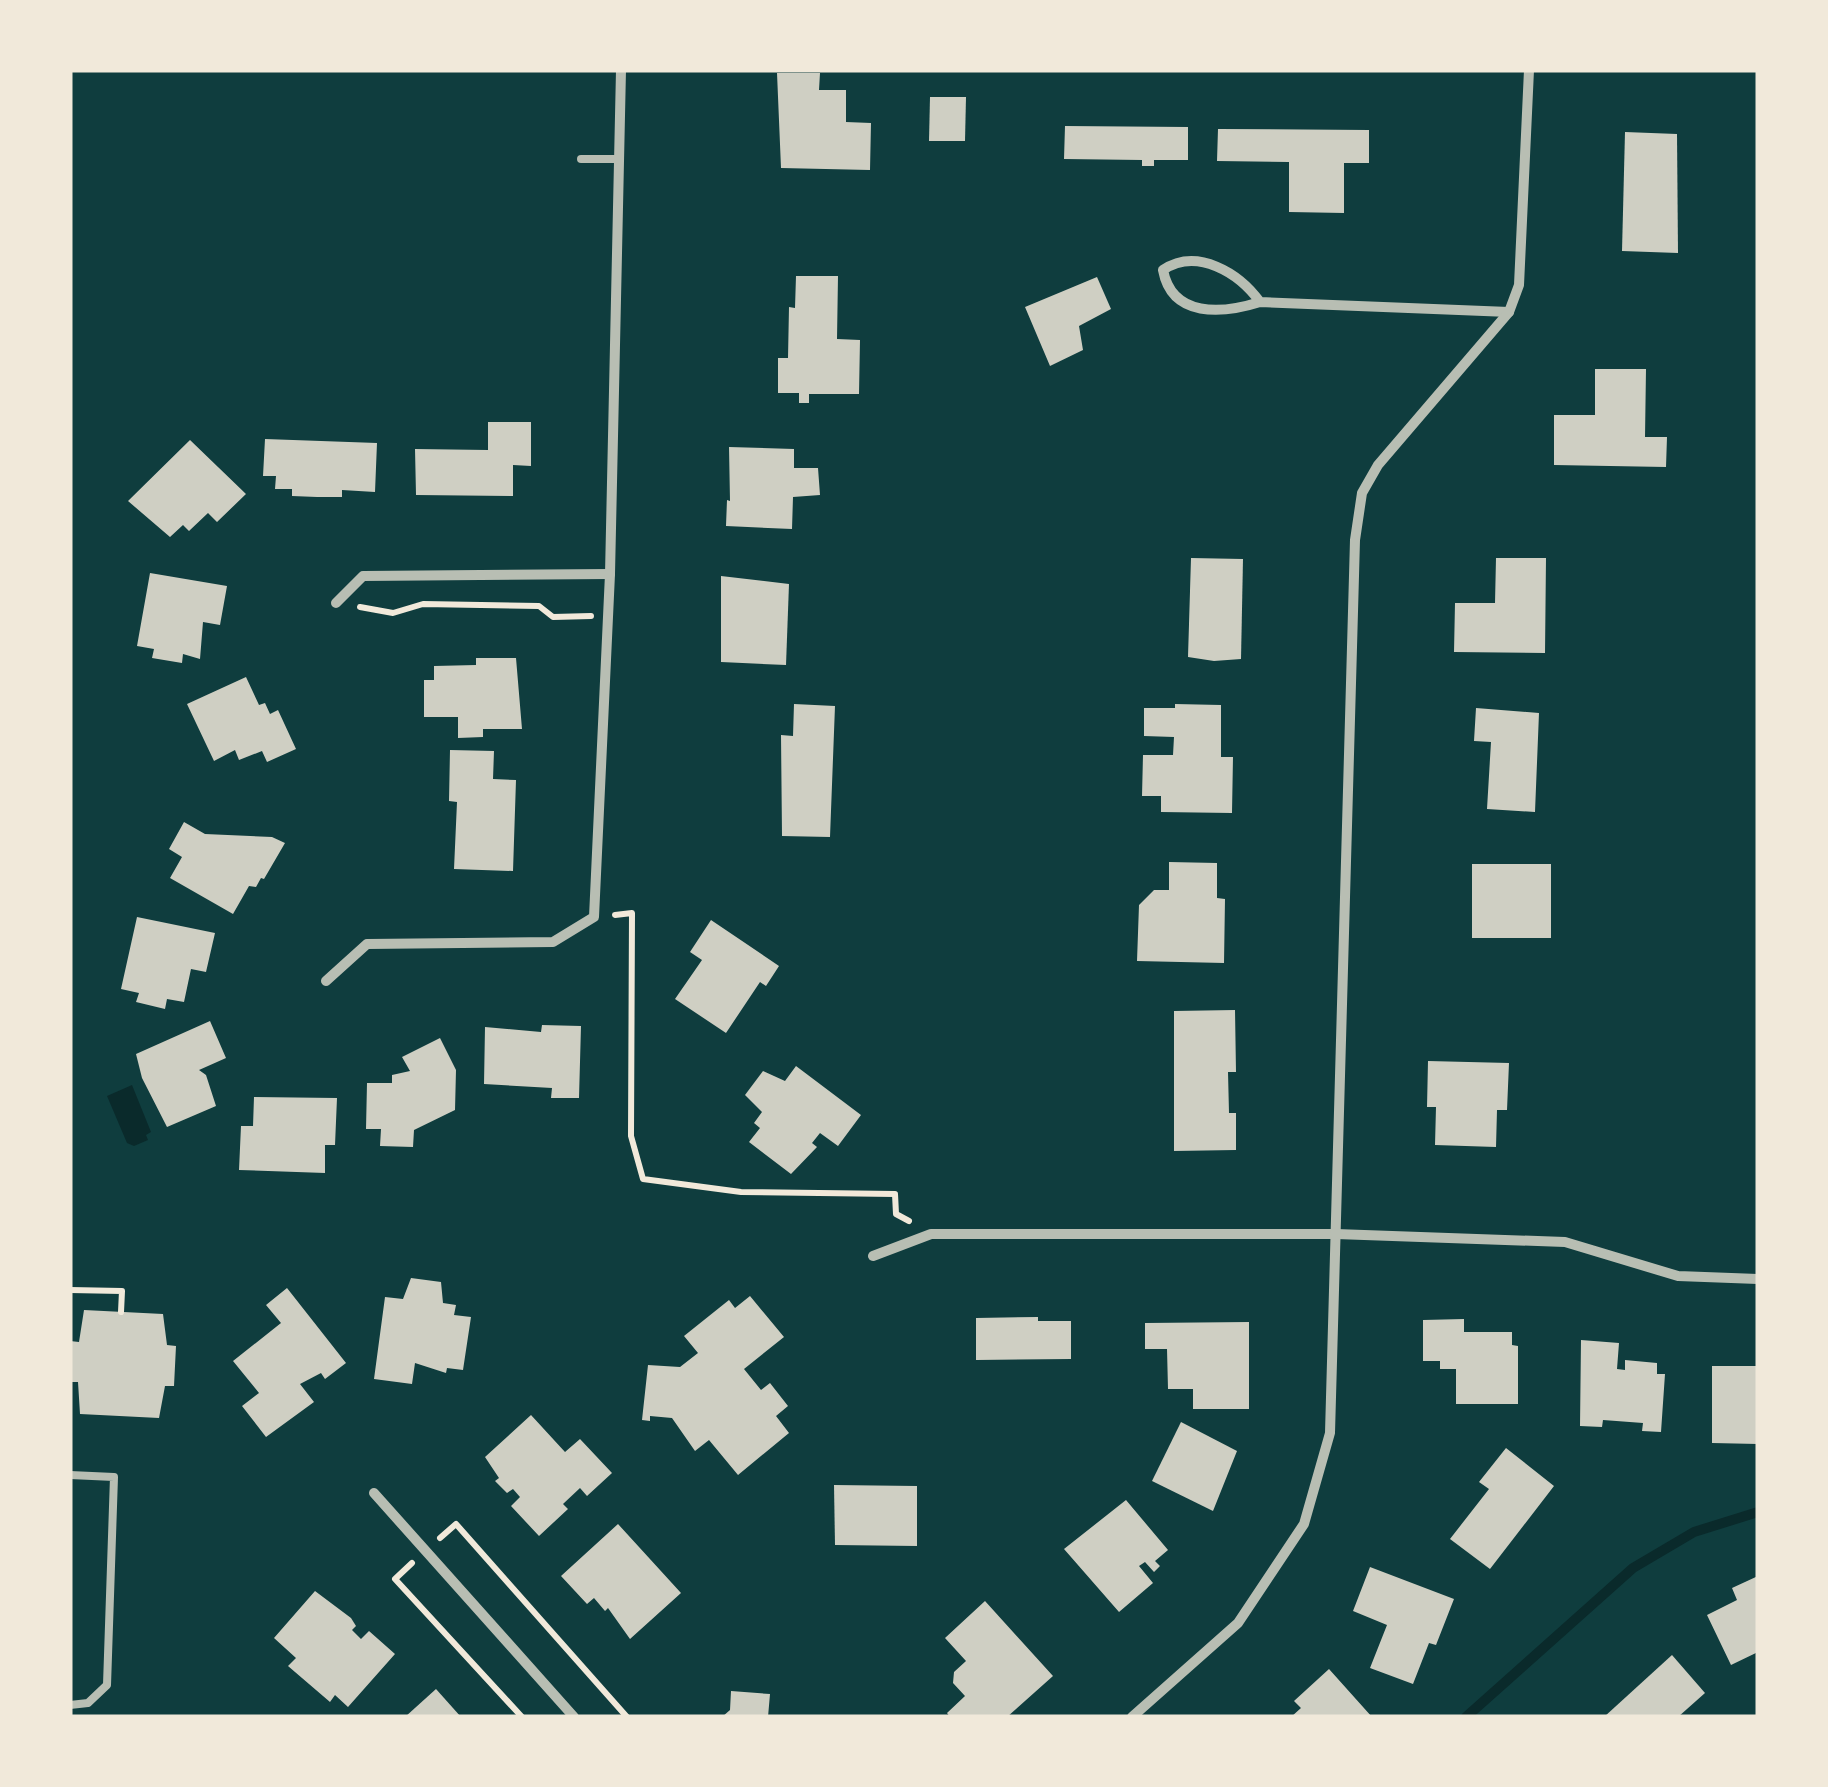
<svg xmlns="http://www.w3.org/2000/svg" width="1828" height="1787" font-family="'Space Grotesk',sans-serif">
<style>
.water{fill:#0a2a2b}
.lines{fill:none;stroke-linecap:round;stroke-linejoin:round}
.stream{stroke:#0a2a2b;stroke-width:10}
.building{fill:#cfcfc3}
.path{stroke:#f1e9da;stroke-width:6}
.service{stroke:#b8beb3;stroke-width:8}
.minor{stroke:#b8beb3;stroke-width:10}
</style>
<rect width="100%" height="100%" fill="#0f3d3e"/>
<!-- water -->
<path class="water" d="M132 1085 151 1132 146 1135 148 1140 134 1146 127 1143 107 1096Z"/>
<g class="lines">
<!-- stream -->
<path class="stream" d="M1466 1717 1633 1568 1694 1532 1758 1512"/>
</g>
<!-- building -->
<g class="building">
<path d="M777 73H820L819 90H846V122L871 123 870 170 781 168Z"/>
<path d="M930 97H966L965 141H929Z"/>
<path d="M1065 126 1188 127V160H1154V166H1142V160L1064 159Z"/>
<path d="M1218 129 1369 130V163H1344V213L1289 212V162L1217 161Z"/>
<path d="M1625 132 1677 134 1678 253 1622 251Z"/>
<path d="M796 276H838L837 339 860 340 859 394H809V403H799V393H778V358H788L789 307 795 308Z"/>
<path d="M1097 277 1111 309 1079 326 1083 350 1050 366 1025 307Z"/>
<path d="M1595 369H1646L1645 437H1667L1666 467 1554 465V415H1595Z"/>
<path d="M488 422H531V466L513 465V496L416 495 415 449 488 450Z"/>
<path d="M265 439 377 443 375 492 342 490V497H317L292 496V489H275L276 476H263Z"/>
<path d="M190 440 246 494 217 522 208 513 189 531 183 525 170 537 128 501Z"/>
<path d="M729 447 794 449V468H818L820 495 793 497 792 529 726 526 727 500 730 501Z"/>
<path d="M1191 558 1243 559 1241 659 1214 661 1188 657Z"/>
<path d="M1496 558H1546L1545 653 1454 652 1455 603H1495Z"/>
<path d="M150 573 227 586 220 625 203 622 200 659 183 654 182 663 152 658 154 649 137 646Z"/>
<path d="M721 576 789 584 786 665 721 662Z"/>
<path d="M476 658H516L522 729H483V737L458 738V717H424V680H434V666L476 665Z"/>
<path d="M246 677 259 705 265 703 270 714 278 710 296 749 267 762 262 751 239 760 235 750 214 761 187 704Z"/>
<path d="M794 704 835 706 830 837 782 836 781 735 793 736Z"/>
<path d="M1175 704 1221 705V757H1233L1232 813 1161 812V796H1142L1143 755H1173L1174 737 1144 736V708H1175Z"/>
<path d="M1476 708 1539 713 1535 812 1487 809 1491 742 1474 741Z"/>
<path d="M450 750 494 751 493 779 516 780 513 871 454 869 457 802 449 801Z"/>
<path d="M184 822 205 834 272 837 285 843 264 879 261 878 256 887 249 886 233 914 170 878 182 857 169 849Z"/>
<path d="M1169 862 1217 863V898L1225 899 1224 963 1137 961 1139 905 1154 890H1169Z"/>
<rect x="1472" y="864" width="79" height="74"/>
<path d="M137 917 215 933 206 972 191 969 184 1002 167 999 165 1009 136 1002 139 993 121 989Z"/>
<path d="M711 920 779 966 766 986 760 982 726 1033 675 999 702 960 690 952Z"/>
<path d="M1235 1010 1236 1072H1228L1229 1113H1236V1150L1174 1151V1011Z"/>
<path d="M210 1021 226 1058 199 1070 206 1075 216 1106 167 1127 142 1078 136 1054Z"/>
<path d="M542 1025 581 1026 579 1098H551L552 1088 484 1084 485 1027 541 1032Z"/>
<path d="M440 1038 456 1070 455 1110 414 1130 413 1147 380 1146 381 1129H366L367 1083H392V1075L410 1071 402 1057Z"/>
<path d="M1428 1061 1509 1063 1507 1110H1497L1496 1147 1435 1145 1436 1107H1427Z"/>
<path d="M796 1066 861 1115 838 1146 820 1133 812 1143 817 1147 791 1174 749 1142 760 1128 754 1123 762 1112 745 1095 763 1071 785 1081Z"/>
<path d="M254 1097 337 1098 335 1145H325V1173L239 1170 241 1126H253Z"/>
<path d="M411 1278 441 1282 443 1303 456 1305 454 1315 471 1317 463 1370 447 1368 446 1373 415 1363 412 1384 374 1379 385 1297 403 1299Z"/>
<path d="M287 1288 346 1363 325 1379 321 1373 300 1384 314 1402 266 1437 242 1406 259 1393 233 1361 281 1323 266 1305Z"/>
<path d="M750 1296 784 1337 744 1369 761 1390 770 1383 788 1406 776 1416 789 1433 738 1475 709 1440 695 1451 672 1418 650 1416V1421L642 1420 648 1365 680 1367 698 1353 684 1336 729 1300 735 1308Z"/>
<path d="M84 1310 163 1314 167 1345 176 1346 174 1386H165L159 1418 80 1414 78 1382H70V1341L79 1342Z"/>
<path d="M1038 1317V1321H1071V1359L976 1360V1318Z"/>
<path d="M1464 1319V1332H1512V1345L1518 1346V1404H1456V1369H1440V1361H1423V1320Z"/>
<path d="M1249 1322V1409H1193V1389H1168L1167 1349H1145V1323Z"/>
<path d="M1581 1340 1619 1343 1617 1369 1625 1370V1360L1657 1363V1374H1665L1661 1432 1642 1431 1643 1423 1603 1420 1602 1427 1580 1426Z"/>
<path d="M1712 1366H1758V1444L1712 1443Z"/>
<path d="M531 1415 565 1452 580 1439 612 1473 587 1496 580 1488 563 1504 568 1509 539 1536 511 1506 520 1497 513 1489 507 1493 495 1481 499 1478 485 1457Z"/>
<path d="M1181 1422 1237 1451 1213 1511 1152 1481Z"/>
<path d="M1506 1448 1554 1486 1490 1569 1450 1539 1489 1489 1479 1482Z"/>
<path d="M834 1485 917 1486V1546L835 1545Z"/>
<path d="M1126 1500 1168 1550 1155 1561 1160 1566 1154 1572 1145 1562 1139 1566 1153 1583 1119 1612 1064 1549Z"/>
<path d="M618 1524 681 1593 630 1639 608 1608 605 1611 594 1598 587 1604 561 1576Z"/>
<path d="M1370 1567 1454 1599 1436 1645 1429 1643 1413 1684 1370 1668 1387 1625 1353 1611Z"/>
<path d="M1758 1576V1652L1731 1665 1707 1615 1737 1600 1732 1588Z"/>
<path d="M315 1591 351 1618 356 1626 352 1630 361 1639 369 1631 395 1654 348 1707 335 1695 330 1702 288 1666 296 1658 274 1638Z"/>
<path d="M985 1601 1053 1676 1007 1717H950L947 1713 965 1696 953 1683 954 1672 966 1661 945 1638Z"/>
<path d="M1672 1655 1705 1693 1678 1717H1604Z"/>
<path d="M1329 1669 1372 1717H1291L1301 1708 1294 1701Z"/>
<path d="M436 1689 461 1717H405Z"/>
<path d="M731 1691 770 1694 768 1717H722L730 1710Z"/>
</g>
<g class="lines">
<!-- path -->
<g class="path">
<path d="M360 607 393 613 423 604 539 606 553 617 591 616"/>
<path d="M615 915 632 913 631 1136 643 1179 741 1192 895 1194 896 1214 909 1221"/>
<path d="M70 1290 122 1291 121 1312"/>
<path d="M440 1538 456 1524 627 1717"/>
<path d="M412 1563 395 1579 522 1717"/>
</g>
<!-- service -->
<g class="service">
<path d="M581 159H619"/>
<path d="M70 1475 114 1477 107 1685 88 1703 70 1705"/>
</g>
<!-- minor -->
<g class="minor">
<path d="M1260 302C1239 273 1197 247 1163 270 1172 318 1222 314 1260 302L1509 312"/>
<path d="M336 603 363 576 610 574"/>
<path d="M326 981 367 944 553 942 594 917 610 574 621 70"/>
<path d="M873 1256 931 1234H1336L1565 1242 1678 1276 1758 1279"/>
<path d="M374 1493 574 1717"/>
<path d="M1132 1717 1238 1623 1304 1524 1330 1433 1355 540 1362 493 1378 465 1509 312 1519 285 1529 70"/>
</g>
</g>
<!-- border -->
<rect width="1828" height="1787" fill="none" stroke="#f1e9da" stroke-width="145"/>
</svg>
